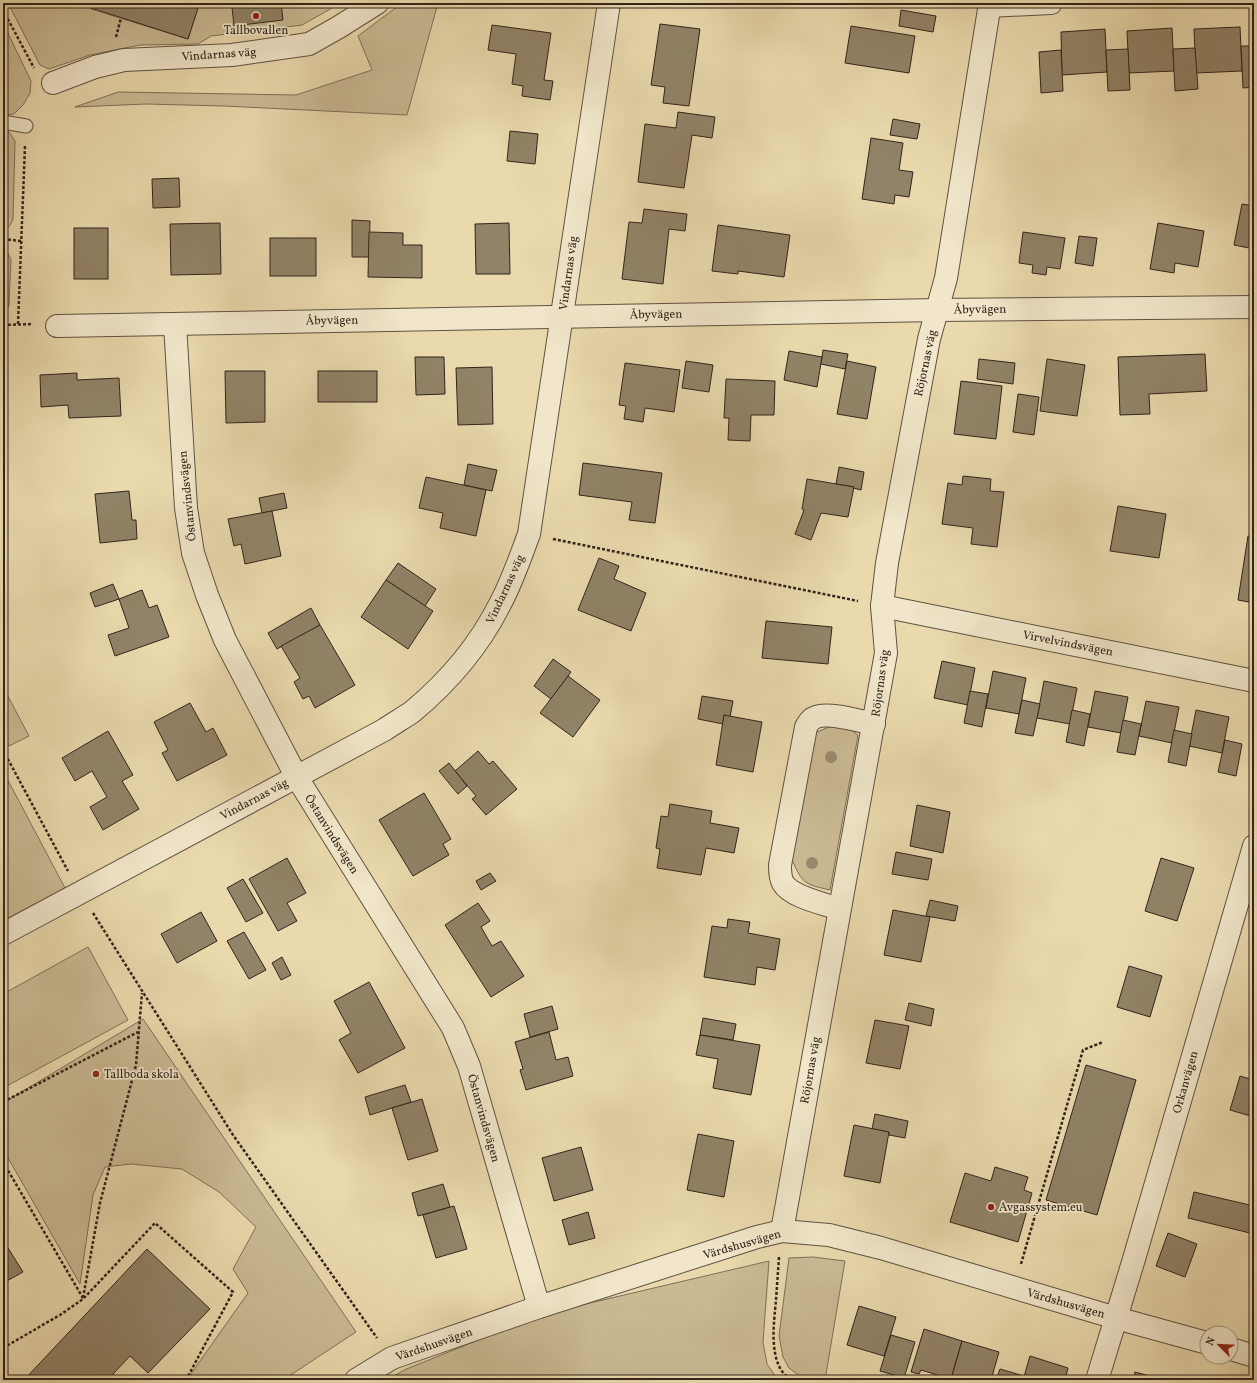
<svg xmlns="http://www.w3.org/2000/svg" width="1257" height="1383" font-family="Vollkorn,serif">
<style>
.green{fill:#caba94;stroke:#7e7058}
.building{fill:#918367;stroke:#31251b}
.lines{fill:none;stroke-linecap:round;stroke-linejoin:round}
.lane-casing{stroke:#5f5240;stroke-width:15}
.street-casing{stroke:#5f5240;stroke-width:24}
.path{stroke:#31251b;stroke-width:2.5;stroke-dasharray:3 2;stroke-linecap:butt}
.lane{stroke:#f1e6ca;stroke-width:13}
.street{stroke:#f1e6ca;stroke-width:22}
.tree{fill:#998a6d}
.poi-dot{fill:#8f2418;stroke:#f1e6ca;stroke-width:1.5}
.labels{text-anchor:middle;stroke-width:3.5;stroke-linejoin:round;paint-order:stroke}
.poi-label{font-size:12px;fill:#31251b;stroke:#f1e6ca;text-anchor:start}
.street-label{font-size:12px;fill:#31251b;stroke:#f1e6ca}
</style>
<rect width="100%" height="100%" fill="#e9d9ad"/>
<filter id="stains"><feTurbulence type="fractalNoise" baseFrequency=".005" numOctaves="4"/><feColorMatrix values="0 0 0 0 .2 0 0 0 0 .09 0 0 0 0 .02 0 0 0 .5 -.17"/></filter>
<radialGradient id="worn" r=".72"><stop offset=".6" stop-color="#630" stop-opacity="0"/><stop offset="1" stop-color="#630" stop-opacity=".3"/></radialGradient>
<!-- green -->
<g class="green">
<path d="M8 3H93L91 9 188 39 198 8 183 3H341L302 25 211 36 198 44 140 45 90 55 49 69 40 65Z"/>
<path d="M402 3H438L407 115 224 106 146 104 75 107 118 92 296 95 372 70 358 36Z"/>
<path d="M3 23 31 81 30 93 23 105 14 114 4 115H3Z"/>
<path d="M3 128 9 132 15 141 13 219C11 224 9 229 3 229Z"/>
<path d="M3 245 11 259 9 306 3 314Z"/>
<path d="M3 687 29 736 9 746 3 734Z"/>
<path d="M834 725 851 730 858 735 830 890C804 884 803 884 792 860L812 742 817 732Z"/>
<path d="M3 771 65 888 3 921Z"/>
<path d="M88 947 128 1020 3 1088V994Z"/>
<path d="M143 1019 356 1332 283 1380H191L188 1378 248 1293 233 1269 256 1227 219 1192 182 1169 131 1164 105 1167 93 1195 80 1284 3 1149V1103Z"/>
<path d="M813 1257 845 1261 825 1380H812L800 1376 789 1368 783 1357 779 1336 789 1258Z"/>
<path d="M769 1261 763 1342 767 1364 778 1380H388L404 1370 543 1314Z"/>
</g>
<!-- building -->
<g class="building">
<path d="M93 3H183L198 8 188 39 91 8Z"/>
<path d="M263 3H281L283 20 234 26 232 7Z"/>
<path d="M901 10 936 16 933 32 899 26Z"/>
<path d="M660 24 700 29 689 106 663 103 665 87 651 85Z"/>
<path d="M492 25 551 33 544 80 553 81 550 100 522 96 523 86 512 84 516 54 488 50Z"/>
<path d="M851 26 915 36 909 73 845 63Z"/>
<path d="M1240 27 1242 71 1196 73 1194 29Z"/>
<path d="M1172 28 1174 71 1129 73 1127 31Z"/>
<path d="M1105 29 1107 72 1062 75 1061 32Z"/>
<path d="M1241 46H1254V87L1243 88Z"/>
<path d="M1195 48 1198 89 1175 91 1173 49Z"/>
<path d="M1128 49 1130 90 1108 91 1106 50Z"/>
<path d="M1061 50 1063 91 1041 93 1039 52Z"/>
<path d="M678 112 715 117 712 138 692 135 684 188 638 182 645 124 676 128Z"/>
<path d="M893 119 920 124 917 139 890 135Z"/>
<path d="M510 131 538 134 535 164 507 161Z"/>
<path d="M871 138 903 143 899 170 913 172 909 197 895 195 894 204 862 199Z"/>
<path d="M179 178 180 207 153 208 152 179Z"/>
<path d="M1242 204 1254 206V249L1234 245Z"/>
<path d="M644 209 687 214 685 231 669 229 663 284 622 279 629 222 642 223Z"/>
<path d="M352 220 370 221 369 257H352Z"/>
<path d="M220 223 221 274 171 275 170 224Z"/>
<path d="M509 223 510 274H476L475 224Z"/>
<path d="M1158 223 1204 231 1198 267 1175 263 1174 273 1150 269Z"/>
<path d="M718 225 790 235 784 277 738 271V274L712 271Z"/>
<rect x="74" y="228" width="34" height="51"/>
<path d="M369 232 403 233V245H422V278L368 277Z"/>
<path d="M1023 232 1065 238 1060 269 1047 267 1046 275 1032 273 1033 265 1019 263Z"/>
<path d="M1079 236 1097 238 1093 266 1075 263Z"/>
<rect x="270" y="238" width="46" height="38"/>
<path d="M823 350 848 354 845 369 821 364Z"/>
<path d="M789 351 822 357 817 387 784 380Z"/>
<path d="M1205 354 1207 391 1149 394 1150 414 1120 415 1118 357Z"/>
<path d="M415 357H444L445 394 416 395Z"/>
<path d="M979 359 1015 363 1013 384 977 379Z"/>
<path d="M1047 359 1085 365 1077 416 1040 411Z"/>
<path d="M686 361 713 365 709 392 682 388Z"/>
<path d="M847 361 876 367 867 419 837 414Z"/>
<path d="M625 363 680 370 674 412 645 408 643 422 624 419 626 406 619 405Z"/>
<path d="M492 367 493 424 458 425 456 368Z"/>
<path d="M225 371H265V422L226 423Z"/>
<rect x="318" y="371" width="59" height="31"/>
<path d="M77 373V380L119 378 121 416 69 418 68 405 41 407 40 375Z"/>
<path d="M726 379 775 381 774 415H751L750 441 728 440 729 418H724Z"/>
<path d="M961 381 1002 386 996 439 954 434Z"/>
<path d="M1018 394 1039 397 1034 435 1013 432Z"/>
<path d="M583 463 662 473 655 523 629 520 632 502 579 495Z"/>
<path d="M468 464 497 470 492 491 464 485Z"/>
<path d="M839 467 864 472 861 490 853 488 854 487 836 484Z"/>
<path d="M963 476 991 479 990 491 1004 492 997 547 971 544 973 528 942 524 948 483 962 485Z"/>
<path d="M426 477 486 490 476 536 440 528 443 513 419 508Z"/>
<path d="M807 479 854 487 848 517 821 513 811 540 795 534 804 510 802 509Z"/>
<path d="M129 491 132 520H136L137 539 100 543 95 494Z"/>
<path d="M284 493 287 508 262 513 259 498Z"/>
<path d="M1118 506 1166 514 1159 558 1110 551Z"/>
<path d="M272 511 281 556 245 564 241 544 234 546 228 519Z"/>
<path d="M1248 536 1254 537V603L1238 600Z"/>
<path d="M599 558 619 566 614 579 646 593 631 631 578 610Z"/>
<path d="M398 563 436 589 425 606 386 580Z"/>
<path d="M386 580 433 611 408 649 361 617Z"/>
<path d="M113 584 119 599 95 607 90 593Z"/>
<path d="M142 590 149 608 157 605 169 637 115 656 108 635 129 628 119 599Z"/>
<path d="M311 608 320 625 277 649 268 633Z"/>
<path d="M766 621 832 627 828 664 762 658Z"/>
<path d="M320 625 355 685 315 708 309 696 303 699 294 682 300 678 281 646Z"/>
<path d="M553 659 571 672 551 699 534 686Z"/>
<path d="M942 661 975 668 968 705 934 698Z"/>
<path d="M993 671 1026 678 1019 714 986 708Z"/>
<path d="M568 676 600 700 573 737 540 713Z"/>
<path d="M1044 681 1077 688 1070 724 1037 718Z"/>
<path d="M970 691 988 694 982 727 964 723Z"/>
<path d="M1095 691 1128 697 1121 733 1088 727Z"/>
<path d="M702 696 733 701 730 717 724 715 723 724 698 719Z"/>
<path d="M1022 700 1040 704 1033 736 1015 733Z"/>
<path d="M1146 701 1179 707 1172 743 1139 736Z"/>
<path d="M190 703 206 732 213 728 227 755 177 781 162 753 168 750 154 722Z"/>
<path d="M1072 710 1090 714 1084 746 1066 742Z"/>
<path d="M1196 710 1229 717 1222 753 1189 746Z"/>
<path d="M724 715 762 722 753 772 716 765Z"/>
<path d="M1123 720 1141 724 1135 755 1117 752Z"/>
<path d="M1174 730 1192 734 1186 766 1168 762Z"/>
<path d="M108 731 133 775 122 781 139 809 103 830 90 807 107 797 92 771 75 781 62 758Z"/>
<path d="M1225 740 1242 744 1236 776 1218 772Z"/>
<path d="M478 751 489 764 493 761 517 789 486 815 472 799 476 796 455 771Z"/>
<path d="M449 763 467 786 458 794 439 771Z"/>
<path d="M424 793 451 839 443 844 449 855 413 876 379 820Z"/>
<path d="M670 804 712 811 710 823 739 828 734 853 706 848 701 875 657 868 660 849 656 848 661 816 668 817Z"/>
<path d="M917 805 950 812 943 853 910 846Z"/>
<path d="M896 852 932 859 928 880 892 874Z"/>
<path d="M287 858 306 893 287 903 297 921 278 931 249 879Z"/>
<path d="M1161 858 1194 868 1177 921 1145 911Z"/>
<path d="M490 873 496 881 481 890 476 881Z"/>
<path d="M243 879 263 913 246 922 227 888Z"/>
<path d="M930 900 958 906 955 921 926 916Z"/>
<path d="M478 903 490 921 481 927 492 946 501 941 524 976 491 997 445 925Z"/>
<path d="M893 910 930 917 921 962 884 955Z"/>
<path d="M201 912 217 941 177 963 161 934Z"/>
<path d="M728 919 750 922 748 933 780 939 775 970 757 967 755 985 704 977 712 926 727 928Z"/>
<path d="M244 932 266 970 249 979 227 941Z"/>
<path d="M282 957 291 975 281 980 272 963Z"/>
<path d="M1129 966 1162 976 1150 1017 1117 1007Z"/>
<path d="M369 982 405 1048 358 1073 339 1040 351 1033 334 1001Z"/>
<path d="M909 1003 934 1009 931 1026 905 1020Z"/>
<path d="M552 1006 558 1029 530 1037 524 1014Z"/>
<path d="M703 1018 736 1024 733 1040 700 1035Z"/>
<path d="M875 1020 909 1026 900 1069 866 1063Z"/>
<path d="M549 1032 556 1060 568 1057 573 1076 526 1090 520 1070 523 1069 515 1042Z"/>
<path d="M700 1035 760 1045 751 1095 713 1088 718 1059 696 1055Z"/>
<path d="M1086 1065 1136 1080 1097 1215 1046 1200Z"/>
<path d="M1240 1076 1254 1080V1117L1230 1110Z"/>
<path d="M405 1085 411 1102 370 1115 365 1097Z"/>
<path d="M422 1099 438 1151 408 1160 392 1108Z"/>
<path d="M875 1114 908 1121 905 1138 889 1135V1132L872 1129Z"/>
<path d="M854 1125 889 1132 880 1183 844 1176Z"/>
<path d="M698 1134 734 1141 724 1197 687 1190Z"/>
<path d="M581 1147 593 1190 554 1201 542 1158Z"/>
<path d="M995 1167 1028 1177 1024 1190 1032 1193 1018 1242 950 1222 965 1173 991 1181Z"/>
<path d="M443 1184 450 1207 418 1216 412 1193Z"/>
<path d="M1194 1192 1254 1206V1234L1188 1218Z"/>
<path d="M454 1206 467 1249 436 1258 423 1215Z"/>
<path d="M588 1212 595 1238 569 1245 562 1220Z"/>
<path d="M1168 1233 1197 1244 1185 1277 1156 1266Z"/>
<path d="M3 1240 23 1272 5 1282 3 1279Z"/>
<path d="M147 1249 210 1309 148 1373 130 1356 113 1374 119 1380H24Z"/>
<path d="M859 1306 896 1317 884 1356 847 1345Z"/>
<path d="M924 1329 962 1341 951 1379 921 1370 919 1374 911 1372Z"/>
<path d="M891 1335 915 1342 904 1378 880 1371Z"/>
<path d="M962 1341 999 1352 991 1380H954L951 1379Z"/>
<path d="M1030 1356 1068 1368 1065 1380H1023Z"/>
<path d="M1000 1369 1024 1376 1023 1380H996Z"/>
<path d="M1135 1372 1161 1379V1380H1133Z"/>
</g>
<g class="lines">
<!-- lane casing -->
<g class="lane-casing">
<path id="lane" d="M3 122 26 126"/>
</g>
<!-- street casing -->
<g class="street-casing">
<g id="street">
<path d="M989 6 1051 3"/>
<path d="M53 83 95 67 124 60 232 55 309 44 339 27 377 3"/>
<path d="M175 324 186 508 193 553 207 595 225 640 296 776 453 1028 469 1066 539 1307"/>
<path d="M57 326 937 310 1254 307"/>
<path d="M882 606 1254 681"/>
<path d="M839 909C825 904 791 897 783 883 780 878 780 871 780 865L806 727C808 724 810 719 814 718 826 711 859 721 874 724"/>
<path d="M3 934 384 730C393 724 403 718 412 712 448 682 479 646 500 604 512 582 520 558 529 534L609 3"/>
<path d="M782 1231 886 653 882 606 887 563 929 339 946 278 990 3"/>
<path d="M1231 1349 1254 1356"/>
<path d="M356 1380 392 1358 539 1307 757 1237 782 1231 829 1235 881 1248 1116 1318 1207 1343"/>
<path d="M1097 1380 1134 1259 1254 846"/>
</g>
</g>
<!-- path -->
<g class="path">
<path d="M3 10 34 68"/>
<path d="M116 37 121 18"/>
<path d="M3 239 21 241"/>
<path d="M18 324 25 146"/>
<path d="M3 325 32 324"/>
<path d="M553 539 858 601"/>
<path d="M3 750 68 871"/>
<path d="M93 913 233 1135 377 1338"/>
<path d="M3 1102 138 1032"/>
<path d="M3 1162 83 1298"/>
<path d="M779 1257C778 1272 777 1286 776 1300 774 1323 767 1367 792 1380"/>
<path d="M1021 1264 1083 1050 1103 1042"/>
<path d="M83 1298 100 1203 136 1065 142 993"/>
<path d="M3 1348 60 1315 83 1299 155 1223 233 1292 186 1380"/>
</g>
<!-- lane -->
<use href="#lane" class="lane"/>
<!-- street -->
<use href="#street" class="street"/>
</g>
<!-- trees -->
<g class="tree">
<circle cx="831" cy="757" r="6"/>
<circle cx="812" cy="863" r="6"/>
</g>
<!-- markers -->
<g class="poi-dot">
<circle cx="256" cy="16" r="4"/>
<circle cx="96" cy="1074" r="4"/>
<circle cx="991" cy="1207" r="4"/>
</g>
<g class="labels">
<!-- poi labels -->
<g class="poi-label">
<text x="256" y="34" text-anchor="middle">Tallbovallen</text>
<text x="104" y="1078">Tallboda skola</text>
<text x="999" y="1211">Avgassystem.eu</text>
</g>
<!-- street labels -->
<g class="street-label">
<text transform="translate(219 54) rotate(-4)" y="4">Vindarnas väg</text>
<text transform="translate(568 273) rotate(-82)" y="4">Vindarnas väg</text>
<text transform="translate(980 309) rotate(-1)" y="4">Åbyvägen</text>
<text transform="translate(656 314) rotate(-1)" y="4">Åbyvägen</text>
<text transform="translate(332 320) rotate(-1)" y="4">Åbyvägen</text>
<text transform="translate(925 363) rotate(-78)" y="4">Röjornas väg</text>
<text transform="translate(187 496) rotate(-96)" y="4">Östanvindsvägen</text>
<text transform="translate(505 589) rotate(-65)" y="4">Vindarnas väg</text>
<text transform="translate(1068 643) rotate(11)" y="4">Virvelvindsvägen</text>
<text transform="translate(880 683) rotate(-82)" y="4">Röjornas väg</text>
<text transform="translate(254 799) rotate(-28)" y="4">Vindarnas väg</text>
<text transform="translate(332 834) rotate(58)" y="4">Östanvindsvägen</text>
<text transform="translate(810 1070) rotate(-80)" y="4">Röjornas väg</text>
<text transform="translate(1185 1082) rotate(-74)" y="4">Orkanvägen</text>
<text transform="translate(484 1118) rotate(74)" y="4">Östanvindsvägen</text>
<text transform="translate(742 1244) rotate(-16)" y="4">Värdshusvägen</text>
<text transform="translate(1066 1303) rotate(16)" y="4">Värdshusvägen</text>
<text transform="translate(434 1344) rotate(-19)" y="4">Värdshusvägen</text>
</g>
</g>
<!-- margin -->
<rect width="1257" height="1383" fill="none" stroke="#e9d9ad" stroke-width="16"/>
<rect x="4" y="4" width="1249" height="1375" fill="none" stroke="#31251b" stroke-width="2"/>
<rect x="8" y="8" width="1241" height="1367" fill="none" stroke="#31251b"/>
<!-- north arrow -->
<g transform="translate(1219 1345) rotate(294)"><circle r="19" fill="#f1e6ca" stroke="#a49984"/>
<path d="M0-3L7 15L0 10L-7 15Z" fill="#8f2418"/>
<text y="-6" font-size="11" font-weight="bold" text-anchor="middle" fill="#31251b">N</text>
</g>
<rect width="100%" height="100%" filter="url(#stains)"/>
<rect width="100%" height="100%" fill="url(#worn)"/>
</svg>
